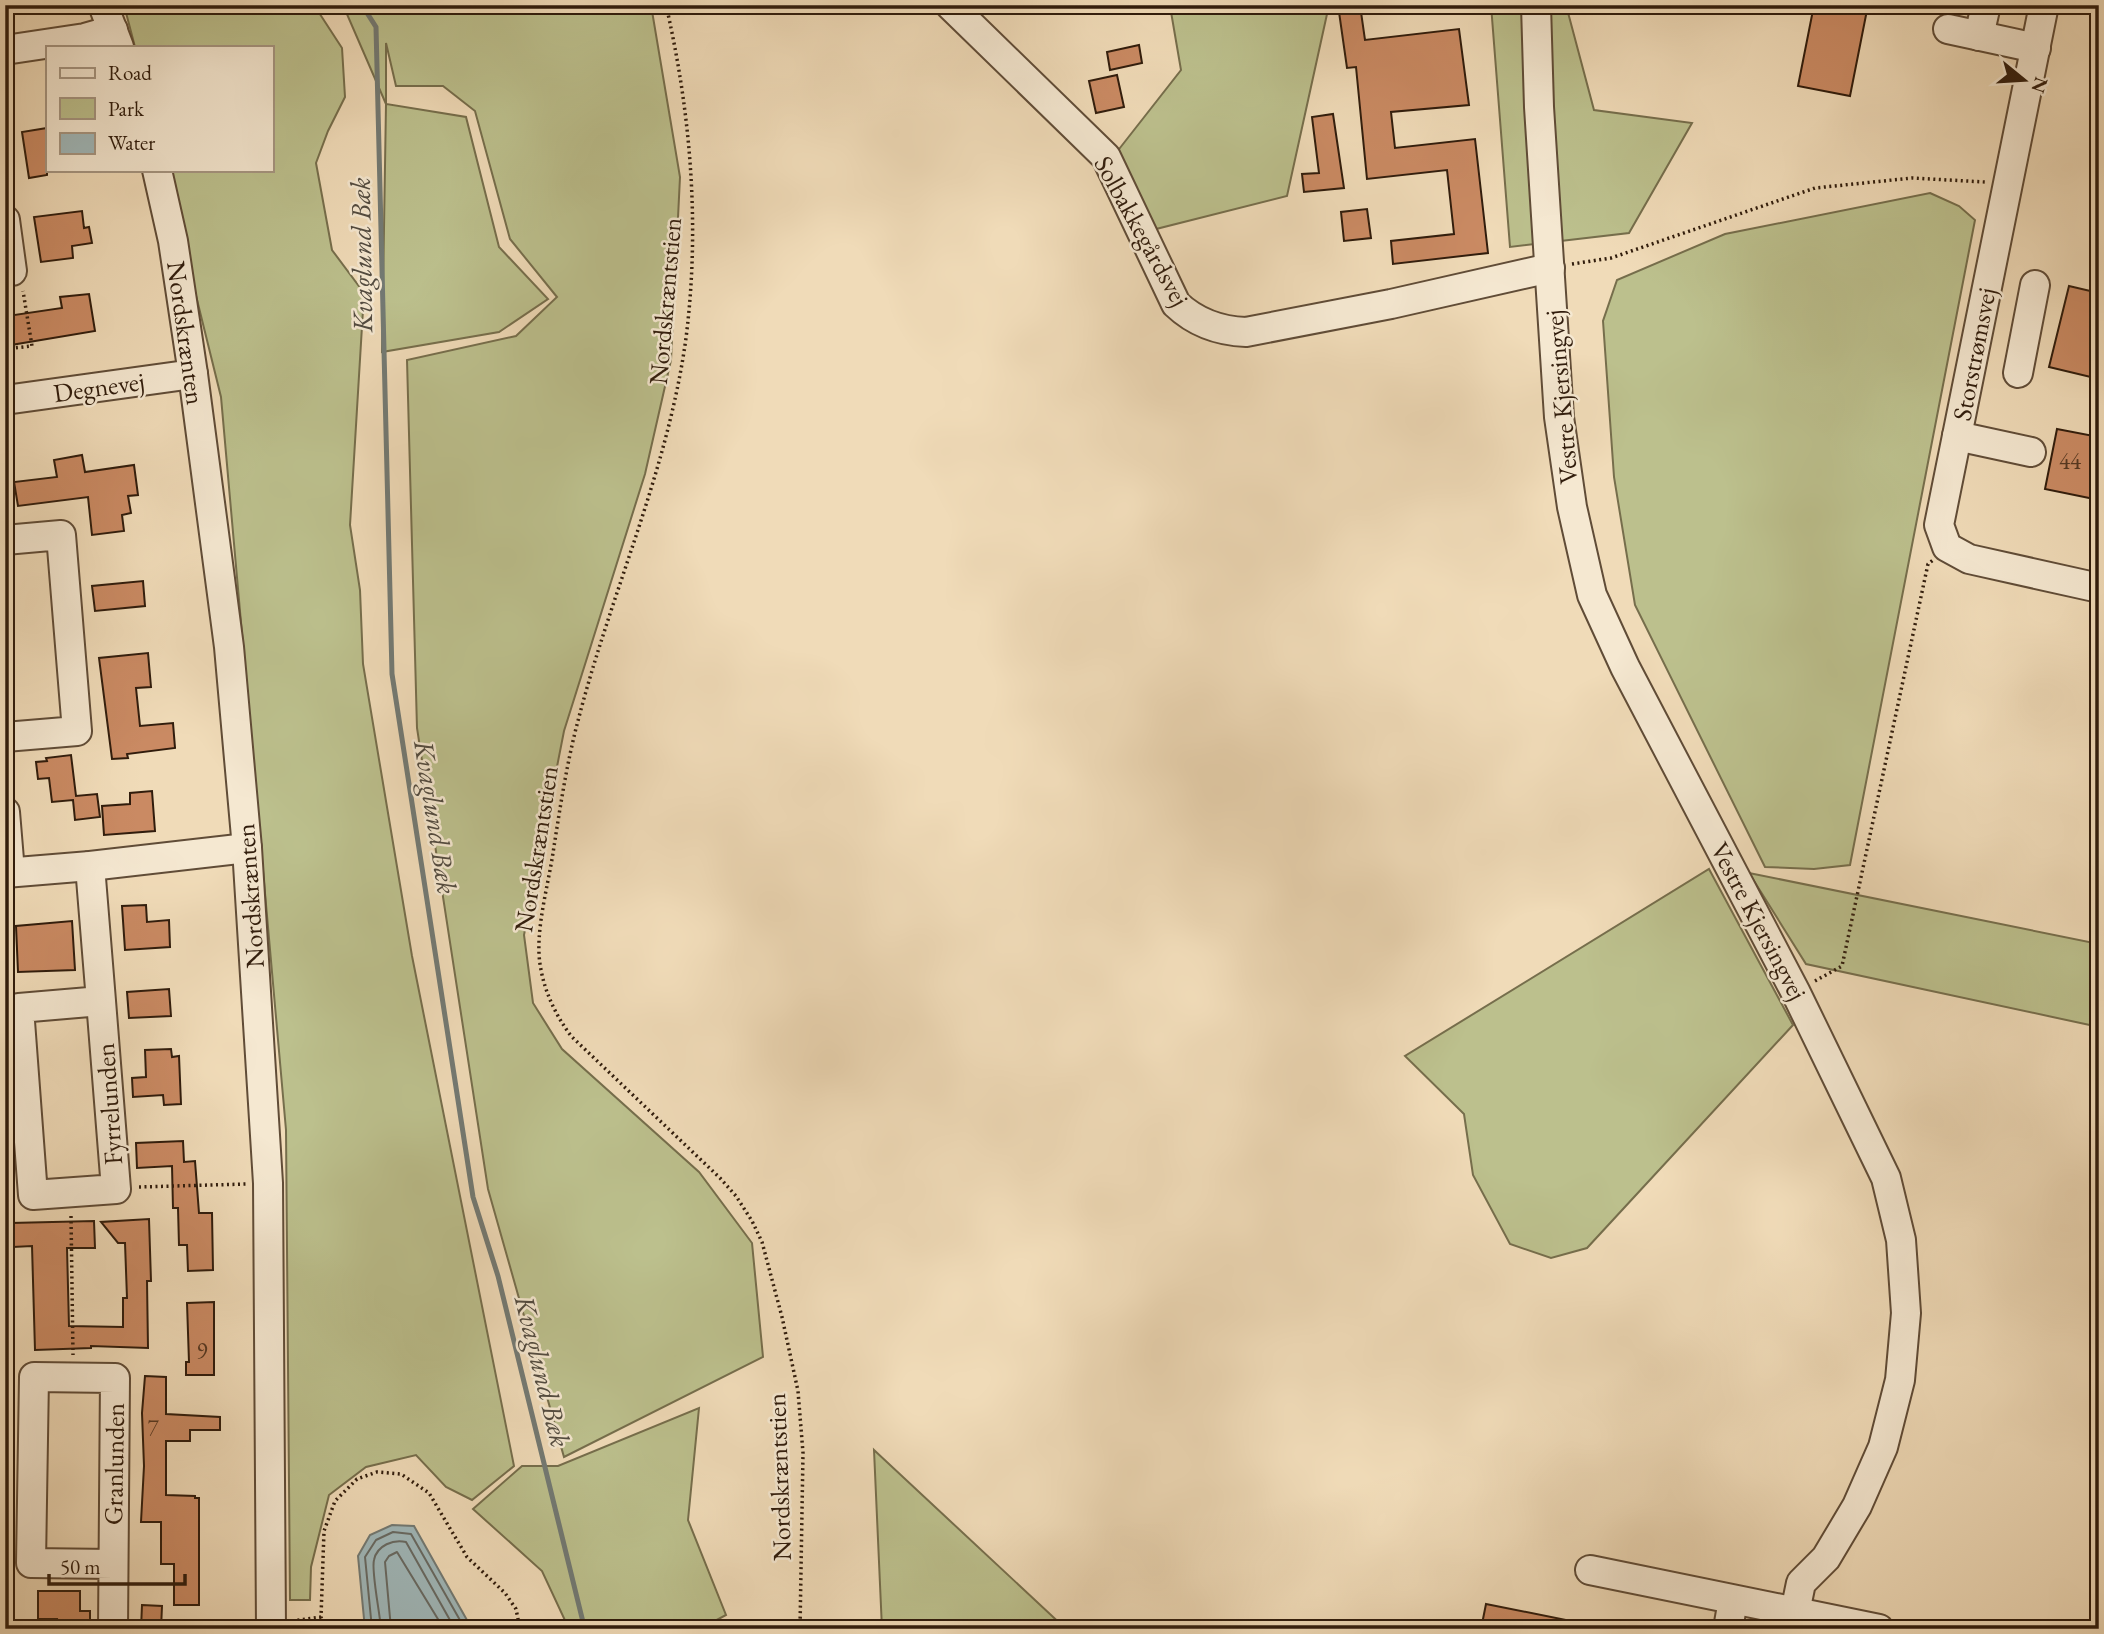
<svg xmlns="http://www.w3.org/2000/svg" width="2104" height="1634" font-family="'EB Garamond',serif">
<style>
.green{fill:#bcc08d;stroke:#766e4c;stroke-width:2}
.water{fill:#a0b8ba;stroke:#737a74;stroke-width:2}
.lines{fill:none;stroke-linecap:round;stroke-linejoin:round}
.shore{stroke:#686a63;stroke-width:2}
.stream{stroke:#737a74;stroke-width:5}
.building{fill:#ca8a63;stroke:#301c0c;stroke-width:2}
.minor-casing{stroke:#604c37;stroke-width:32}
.path{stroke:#301c0c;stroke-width:3.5;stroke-dasharray:2 3.5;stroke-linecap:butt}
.minor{stroke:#f5e8d1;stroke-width:28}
.labels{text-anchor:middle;stroke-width:5;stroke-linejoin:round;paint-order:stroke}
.number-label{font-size:23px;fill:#563822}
.street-label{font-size:26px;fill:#301c0c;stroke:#f5e8d1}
.water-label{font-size:28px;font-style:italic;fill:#524b40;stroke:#f5e8d1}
</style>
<rect width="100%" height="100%" fill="#f0dbb8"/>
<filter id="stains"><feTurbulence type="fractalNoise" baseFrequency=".00286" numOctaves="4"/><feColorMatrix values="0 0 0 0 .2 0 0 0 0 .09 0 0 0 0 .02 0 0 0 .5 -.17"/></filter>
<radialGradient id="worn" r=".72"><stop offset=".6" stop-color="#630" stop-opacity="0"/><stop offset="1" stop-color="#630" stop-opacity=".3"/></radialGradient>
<!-- green -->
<g class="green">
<path d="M124 5H314L342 48 345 97 328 131 316 163 332 250 364 293 350 525 360 590 363 664 412 956 514 1466 472 1500 446 1487 416 1455 366 1467 329 1495 311 1567 310 1600H290L286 1130 221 397 165 170H271V47H135Z"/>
<path d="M343 5H374L376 11 375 5H651L680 177 671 360 645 474 564 731 524 935 533 1003 562 1049 699 1172 752 1243 763 1357 564 1457 488 1189 417 728 407 360 516 336 557 297 510 239 475 111 443 86H396L386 43V104L466 117 499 247 548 299 499 332 382 352 386 104Z"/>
<path d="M1329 5 1287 196 1156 229 1116 153 1181 70 1170 6Z"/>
<path d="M1491 5H1566L1594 110 1692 123 1629 233 1510 247Z"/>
<path d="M1930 193 1959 206 1975 220 1850 865 1814 869 1765 867 1635 605 1614 477 1603 321 1617 280 1725 234Z"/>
<path d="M1709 869 1793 1025 1587 1248 1551 1258 1510 1244 1473 1175 1464 1114 1405 1056Z"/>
<path d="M1749 873 2099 944V1027L1806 964Z"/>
<path d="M699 1408 688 1520 726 1615 700 1629H569L542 1571 473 1509 522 1466H558Z"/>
<path d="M874 1450 1066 1629H882Z"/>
</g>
<!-- water -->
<path class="water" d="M392 1525 414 1526 472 1629H365L358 1556 370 1535Z"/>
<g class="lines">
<!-- shore -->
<g class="shore">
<path d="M372 1629 365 1557 376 1540 393 1532 411 1534 465 1629"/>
<path d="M381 1629C380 1613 371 1571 374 1560 377 1545 394 1539 406 1542L455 1629"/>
<path d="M391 1629 385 1562 389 1556 397 1552 444 1629"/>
</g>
<!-- stream -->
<path class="stream" d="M362 5 376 27 392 674 473 1197 498 1276 583 1622"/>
</g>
<!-- building -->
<g class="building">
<path d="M1338 5H1360L1365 40 1459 29 1469 105 1391 112 1395 148 1475 139 1488 253 1393 264 1391 241 1454 234 1447 170 1367 179 1356 67 1347 68Z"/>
<path d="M1814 5H1868L1850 96 1798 86Z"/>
<path d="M1139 45 1142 63 1110 70 1107 52Z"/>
<path d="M1117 75 1124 107 1096 113 1089 81Z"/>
<path d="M1333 114 1344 188 1304 192 1302 174 1319 173 1312 117Z"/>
<path d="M47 128V175L29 178 22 132Z"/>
<path d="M1367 209 1371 238 1344 241 1341 212Z"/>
<path d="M82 211 84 228 89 227 92 243 72 246 73 258 41 262 34 217Z"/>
<path d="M2069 286 2099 293V379L2049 367Z"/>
<path d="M89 294 95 331 5 346V320L14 319V315L62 308 60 297Z"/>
<path d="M2057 429 2099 437V500L2045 489Z"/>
<path d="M82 455 85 472 134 465 138 495 128 496 131 513 122 515 124 531 92 535 88 497 18 506 14 482 57 477 54 460Z"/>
<path d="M143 581 145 606 95 611 92 586Z"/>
<path d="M148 653 151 687 136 688 140 726 173 723 175 748 127 754 128 758 112 759 99 658Z"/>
<path d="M71 755 76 796 97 794 100 817 75 820 73 800 52 802 49 778 38 779 36 762 47 761 46 758Z"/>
<path d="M152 791 155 831 104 835 102 806 130 804V793Z"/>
<path d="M146 905 147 922 169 920 170 947 125 950 122 906Z"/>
<path d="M72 921 75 970 18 972 16 926Z"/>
<path d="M169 989 171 1016 129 1018 127 992Z"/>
<path d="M171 1049 172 1057 179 1056 181 1104 164 1105 163 1095 133 1097 132 1078 146 1077 145 1050Z"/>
<path d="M183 1141 184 1162 195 1161 199 1213H212L213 1270 188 1271 187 1245H179L178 1208H173L172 1166 137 1168 136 1143Z"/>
<path d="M149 1219 151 1281H147L148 1348 91 1346V1348L35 1350 32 1246 13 1247 11 1223 94 1221 95 1248H67L69 1326 123 1327V1298H127L125 1243H118L101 1222Z"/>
<path d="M214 1302V1375H186V1362H189L187 1303Z"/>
<path d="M145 1376 166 1377V1414L220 1417V1430H190V1441H166V1495L195 1496V1498H199V1605H174V1564H161V1522H141L144 1466 142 1413Z"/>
<path d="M38 1591H80V1611H90V1629H56L57 1619H38Z"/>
<path d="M1486 1604 1576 1622 1575 1629H1481Z"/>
<path d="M142 1605 162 1606 161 1629H141Z"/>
</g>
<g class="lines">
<!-- minor casing -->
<g class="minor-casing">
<g id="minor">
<path d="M103 5 119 47"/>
<path d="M950 5 1106 157 1176 304C1196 323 1219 331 1246 332L1391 304 1550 268"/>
<path d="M1536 5 1539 107 1559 417 1572 507 1592 595 1625 667 1796 993 1886 1178 1901 1240 1906 1313 1900 1380 1883 1447 1857 1506 1826 1558 1801 1583 1795 1612"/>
<path d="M2044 5 1939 525 1947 547 1969 559 2099 588"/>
<path d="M1948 29 2036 48"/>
<path d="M1979 36 1986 5"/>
<path d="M5 50 85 38 113 30"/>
<path d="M157 170 173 241 193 374 229 647 247 848 268 1183 271 1629"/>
<path d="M5 220 12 271"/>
<path d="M2018 373 2035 285"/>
<path d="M5 400 193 374"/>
<path d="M1957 436 2031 452"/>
<path d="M5 540 61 535 77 731 5 737"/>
<path d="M5 812 10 872"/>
<path d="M90 866 101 1001 19 1008 33 1195 116 1189 101 1001"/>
<path d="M5 873 90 866 247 848"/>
<path d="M1590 1570 1879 1629"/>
<path d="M113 1629 115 1378 34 1377 31 1563 113 1564"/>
<path d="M1728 1629 1733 1600"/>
</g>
</g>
<!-- path -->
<g class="path">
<path d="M666 5C691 114 700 227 686 338 668 470 612 590 579 717 567 761 560 808 553 853 548 886 535 931 540 964 544 991 555 1014 571 1036L720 1178 736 1196 752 1221 762 1242 782 1317 798 1391 803 1453 800 1629"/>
<path d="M1572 264 1611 258 1815 188 1912 178 1985 182"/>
<path d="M5 349 32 346 23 291"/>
<path d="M1815 981 1842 966 1928 564 1933 560"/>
<path d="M139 1187 246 1184"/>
<path d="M71 1216 73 1355"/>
<path d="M292 1621 321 1617"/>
<path d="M324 1629 321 1617 324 1531 335 1501 357 1479 377 1472 401 1474 429 1493 467 1557 505 1593 516 1609 520 1629"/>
</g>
<!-- minor -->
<use href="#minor" class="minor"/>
</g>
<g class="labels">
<!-- number labels -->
<g class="number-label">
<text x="2070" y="469">44</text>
<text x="202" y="1359">9</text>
<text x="153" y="1436">7</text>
</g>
<!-- street labels -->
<g class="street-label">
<text transform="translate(1142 231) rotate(61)" y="9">Solbakkegårdsvej</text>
<text transform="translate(665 301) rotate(-85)" y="9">Nordskræntstien</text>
<text transform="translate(186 333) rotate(82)" y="9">Nordskrænten</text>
<text transform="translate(1974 354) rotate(-79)" y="9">Storstrømsvej</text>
<text transform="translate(99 387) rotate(-8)" y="9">Degnevej</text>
<text transform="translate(1561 397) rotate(-95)" y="9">Vestre Kjersingvej</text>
<text transform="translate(536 849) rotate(-81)" y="9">Nordskræntstien</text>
<text transform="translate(250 896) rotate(-94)" y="9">Nordskrænten</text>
<text transform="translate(1759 921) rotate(62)" y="9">Vestre Kjersingvej</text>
<text transform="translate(109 1104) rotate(-94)" y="9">Fyrrelunden</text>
<text transform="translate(114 1464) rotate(-89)" y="9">Granlunden</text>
<text transform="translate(779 1477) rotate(-92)" y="9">Nordskræntstien</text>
</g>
<!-- water labels -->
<g class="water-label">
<text transform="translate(361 255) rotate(-91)" y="10">Kvaglund Bæk</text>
<text transform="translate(436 817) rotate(81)" y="10">Kvaglund Bæk</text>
<text transform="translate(543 1371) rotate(76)" y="10">Kvaglund Bæk</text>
</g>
</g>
<!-- margin -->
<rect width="2104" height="1634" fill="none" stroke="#f0dbb8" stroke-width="28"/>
<rect x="7" y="7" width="2090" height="1620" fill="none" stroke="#301c0c" stroke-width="3.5"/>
<rect x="14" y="14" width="2076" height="1606" fill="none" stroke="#301c0c" stroke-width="2"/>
<!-- legend -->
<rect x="46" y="46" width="228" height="126" fill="#f5e8d1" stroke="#a69682" stroke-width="2"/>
<rect x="60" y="68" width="35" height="10" fill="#f5e8d1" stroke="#a69682" stroke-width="2"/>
<text x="108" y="80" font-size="21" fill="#301c0c">Road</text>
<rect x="60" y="98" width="35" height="21" fill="#bcc08d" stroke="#a69682" stroke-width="2"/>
<text x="108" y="116" font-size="21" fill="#301c0c">Park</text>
<rect x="60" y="133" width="35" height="21" fill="#a0b8ba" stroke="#a69682" stroke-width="2"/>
<text x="108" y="150" font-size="21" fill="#301c0c">Water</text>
<!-- north arrow -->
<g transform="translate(2024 80) rotate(108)" stroke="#f5e8d1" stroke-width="5" paint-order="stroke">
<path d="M0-5L12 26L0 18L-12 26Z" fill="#301c0c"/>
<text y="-10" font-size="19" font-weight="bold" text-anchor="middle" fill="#301c0c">N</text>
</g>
<!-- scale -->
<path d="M49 1574v10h136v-10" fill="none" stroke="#301c0c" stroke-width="3.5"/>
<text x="60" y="1574" font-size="21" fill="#301c0c" stroke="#f5e8d1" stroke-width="5" paint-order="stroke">50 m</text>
<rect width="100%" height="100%" filter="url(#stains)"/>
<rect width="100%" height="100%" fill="url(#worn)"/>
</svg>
